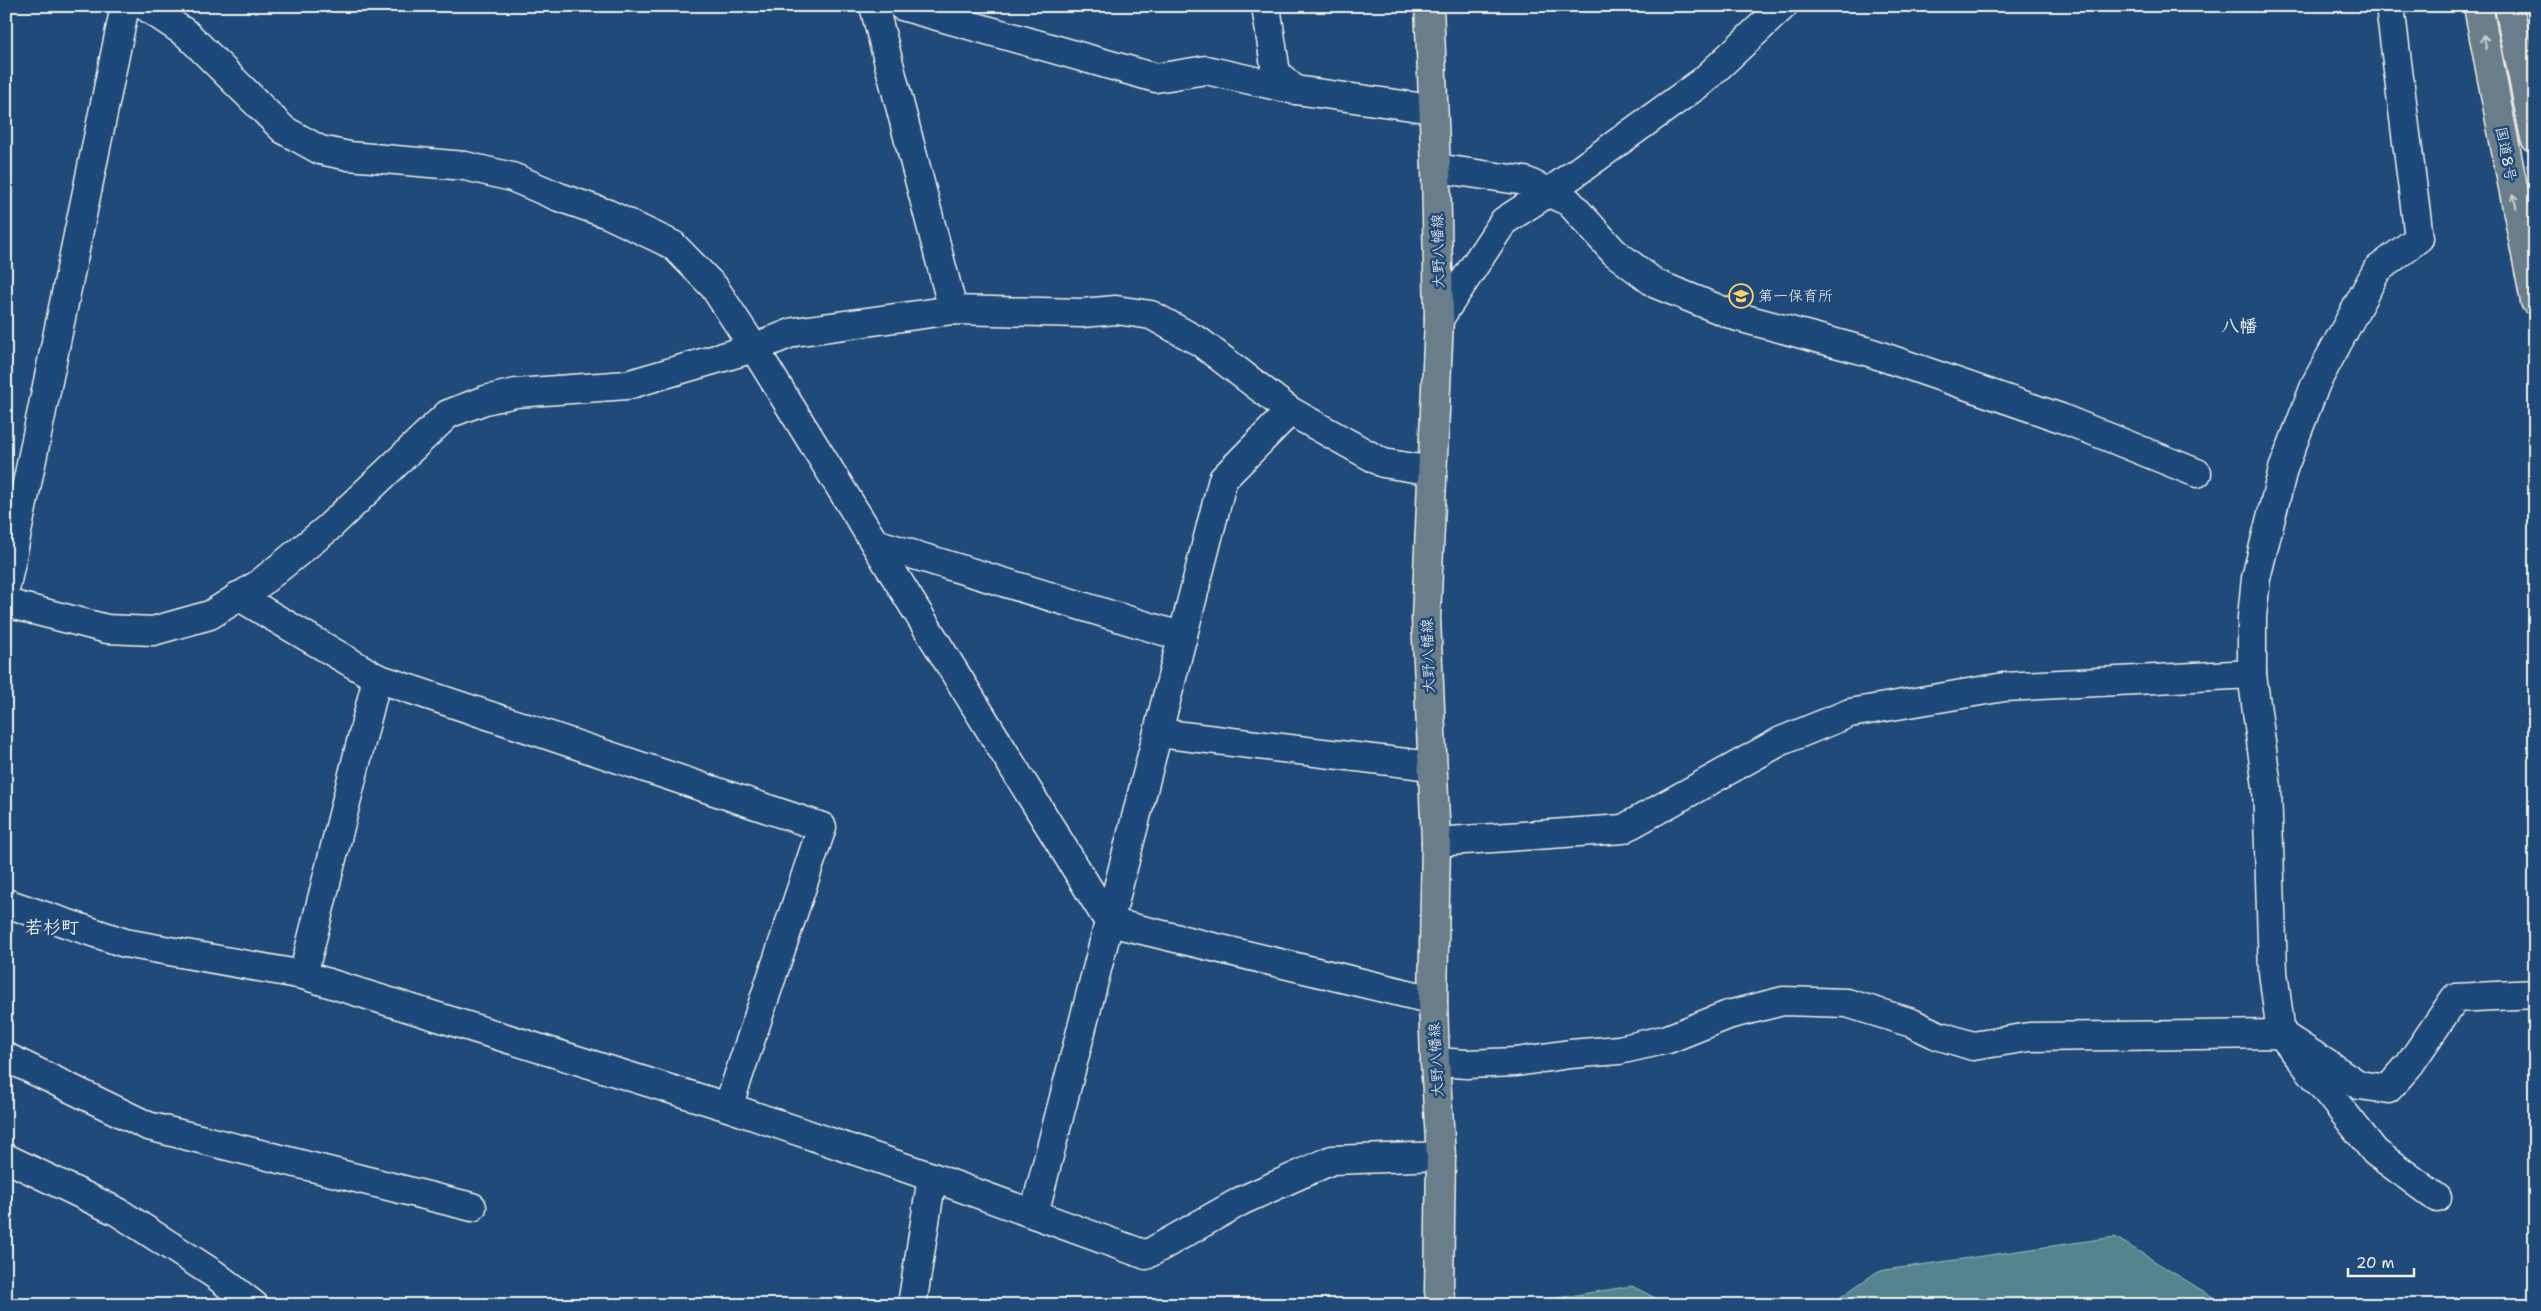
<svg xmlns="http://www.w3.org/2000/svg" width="2541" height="1311" font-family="'Shantell Sans','Klee One',sans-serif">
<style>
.green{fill:#54848e;stroke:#a4babb}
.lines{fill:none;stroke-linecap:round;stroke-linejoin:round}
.minor-casing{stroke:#f4f1e8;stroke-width:31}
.major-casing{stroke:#f4f1e8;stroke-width:31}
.highway-casing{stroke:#f4f1e8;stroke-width:31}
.minor{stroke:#1f4a7a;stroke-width:28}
.major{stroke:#6b7d8b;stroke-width:28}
.highway{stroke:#6b7d8b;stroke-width:28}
.oneway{stroke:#cbcecc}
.labels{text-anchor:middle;stroke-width:5;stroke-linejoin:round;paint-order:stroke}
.street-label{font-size:15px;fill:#f4f1e8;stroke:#1f4a7a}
.poi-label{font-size:15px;fill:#f4f1e8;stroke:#1f4a7a;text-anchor:start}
.quarter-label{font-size:18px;font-weight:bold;fill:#f4f1e8;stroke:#1f4a7a}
</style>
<rect width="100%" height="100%" fill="#1f4a7a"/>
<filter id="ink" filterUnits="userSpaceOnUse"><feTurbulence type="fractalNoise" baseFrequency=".02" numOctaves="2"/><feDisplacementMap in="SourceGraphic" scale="10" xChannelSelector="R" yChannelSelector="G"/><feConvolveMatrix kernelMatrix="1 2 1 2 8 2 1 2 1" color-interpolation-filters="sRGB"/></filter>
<g filter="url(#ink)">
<!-- green -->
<g class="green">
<path d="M2115 1237 2226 1305H1829L1878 1271Z"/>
<path d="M1632 1286 1669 1305H1513Z"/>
</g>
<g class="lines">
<!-- minor casing -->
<g class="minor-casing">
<g id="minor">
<path d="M145 6 187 34 284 130 320 150 349 156 465 166 512 177 559 197 608 214 673 245 714 287 754 348 1109 922 1433 1000"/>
<path d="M874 6 953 310"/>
<path d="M902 6 1156 78 1206 70 1295 90"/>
<path d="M1266 6 1276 73 1295 90 1433 109"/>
<path d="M2390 6 2419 238 2377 270 2316 383 2283 469 2256 578 2252 617V674L2267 787 2273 972 2281 1034 2375 1152 2437 1198"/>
<path d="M1436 168 1525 181 1569 202 1614 252 1656 284 1738 317 1869 352 2061 418 2197 473"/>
<path d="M1439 319 1504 221 1549 192 1703 81 1783 6"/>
<path d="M875 543 1183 637"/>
<path d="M6 586 125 6"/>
<path d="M238 596 377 678 822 827 728 1107"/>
<path d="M6 603 107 629 153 631 210 615 259 584 327 529 448 414 485 400 516 393 627 385 754 348 794 332 953 310 1082 313 1116 310 1151 315 1200 342 1290 411 1383 463 1433 471"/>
<path d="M1158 733 1431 766"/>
<path d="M1436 842 1623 829 1781 741 1850 713 2004 687 2252 674"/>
<path d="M6 903 125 943 303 975 728 1107 932 1177 1146 1255 1241 1201 1332 1160 1441 1156"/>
<path d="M303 975 377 678"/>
<path d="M6 1057 148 1126 472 1207"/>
<path d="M1435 1062 1467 1064 1516 1062 1570 1054 1619 1050 1668 1039 1728 1015 1783 1001 1847 1003 1912 1023 1937 1035 1973 1046 2029 1037 2281 1034 2359 1085 2388 1089 2410 1064 2455 998 2535 994"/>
<path d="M6 1158 118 1212 214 1274 254 1305"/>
<path d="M1034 1214 1223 479 1290 411"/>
<path d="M912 1305 932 1177"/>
</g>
</g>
<!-- major casing -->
<g class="major-casing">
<path id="major" d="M1429 6 1436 168 1439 319 1426 618 1436 842 1433 1000 1435 1062 1441 1156 1439 1291 1442 1305"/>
</g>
<!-- highway casing -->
<g class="highway-casing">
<g id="highway">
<path d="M2478 6 2535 301"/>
<path d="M2509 6 2535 138"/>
</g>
</g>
<!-- minor -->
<use href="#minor" class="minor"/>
<!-- major -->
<use href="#major" class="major"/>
<!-- highway -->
<use href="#highway" class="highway"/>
</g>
<!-- one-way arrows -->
<defs><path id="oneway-shaft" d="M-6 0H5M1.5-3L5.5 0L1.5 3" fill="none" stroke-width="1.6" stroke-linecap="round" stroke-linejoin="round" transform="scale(1.25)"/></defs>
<g class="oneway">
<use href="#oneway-shaft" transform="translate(2485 42) rotate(-101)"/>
<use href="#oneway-shaft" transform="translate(2515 201) rotate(-101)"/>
</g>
</g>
<!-- icons -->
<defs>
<g id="school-ring" transform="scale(1.25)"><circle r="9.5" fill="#1f4a7a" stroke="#ffd166" stroke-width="1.5"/><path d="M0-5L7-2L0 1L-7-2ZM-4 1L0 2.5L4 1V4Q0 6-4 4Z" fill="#ffd166"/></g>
</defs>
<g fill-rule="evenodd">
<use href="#school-ring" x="1741" y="296"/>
</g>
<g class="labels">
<!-- street labels -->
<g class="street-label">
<text transform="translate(2506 154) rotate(79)" y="5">国道8号</text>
<text transform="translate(1438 251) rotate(-91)" y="5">大野八幡線</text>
<text transform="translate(1428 656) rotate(-92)" y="5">大野八幡線</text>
<text transform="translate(1436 1060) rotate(-93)" y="5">大野八幡線</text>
</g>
<!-- poi labels -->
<g class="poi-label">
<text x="1758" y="301">第一保育所</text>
</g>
<!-- quarter labels -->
<g class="quarter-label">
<text x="2239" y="332">八幡</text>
<text x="52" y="933">若杉町</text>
</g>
</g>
<!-- margin -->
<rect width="2541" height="1311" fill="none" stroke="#1f4a7a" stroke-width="25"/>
<rect x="12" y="12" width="2516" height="1286" fill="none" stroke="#f4f1e8" stroke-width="2" filter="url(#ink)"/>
<!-- scale -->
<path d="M2348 1268v8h66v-8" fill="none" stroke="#f4f1e8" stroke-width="2.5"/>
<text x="2356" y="1268" font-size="15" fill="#f4f1e8" stroke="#1f4a7a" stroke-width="4" paint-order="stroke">20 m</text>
</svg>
